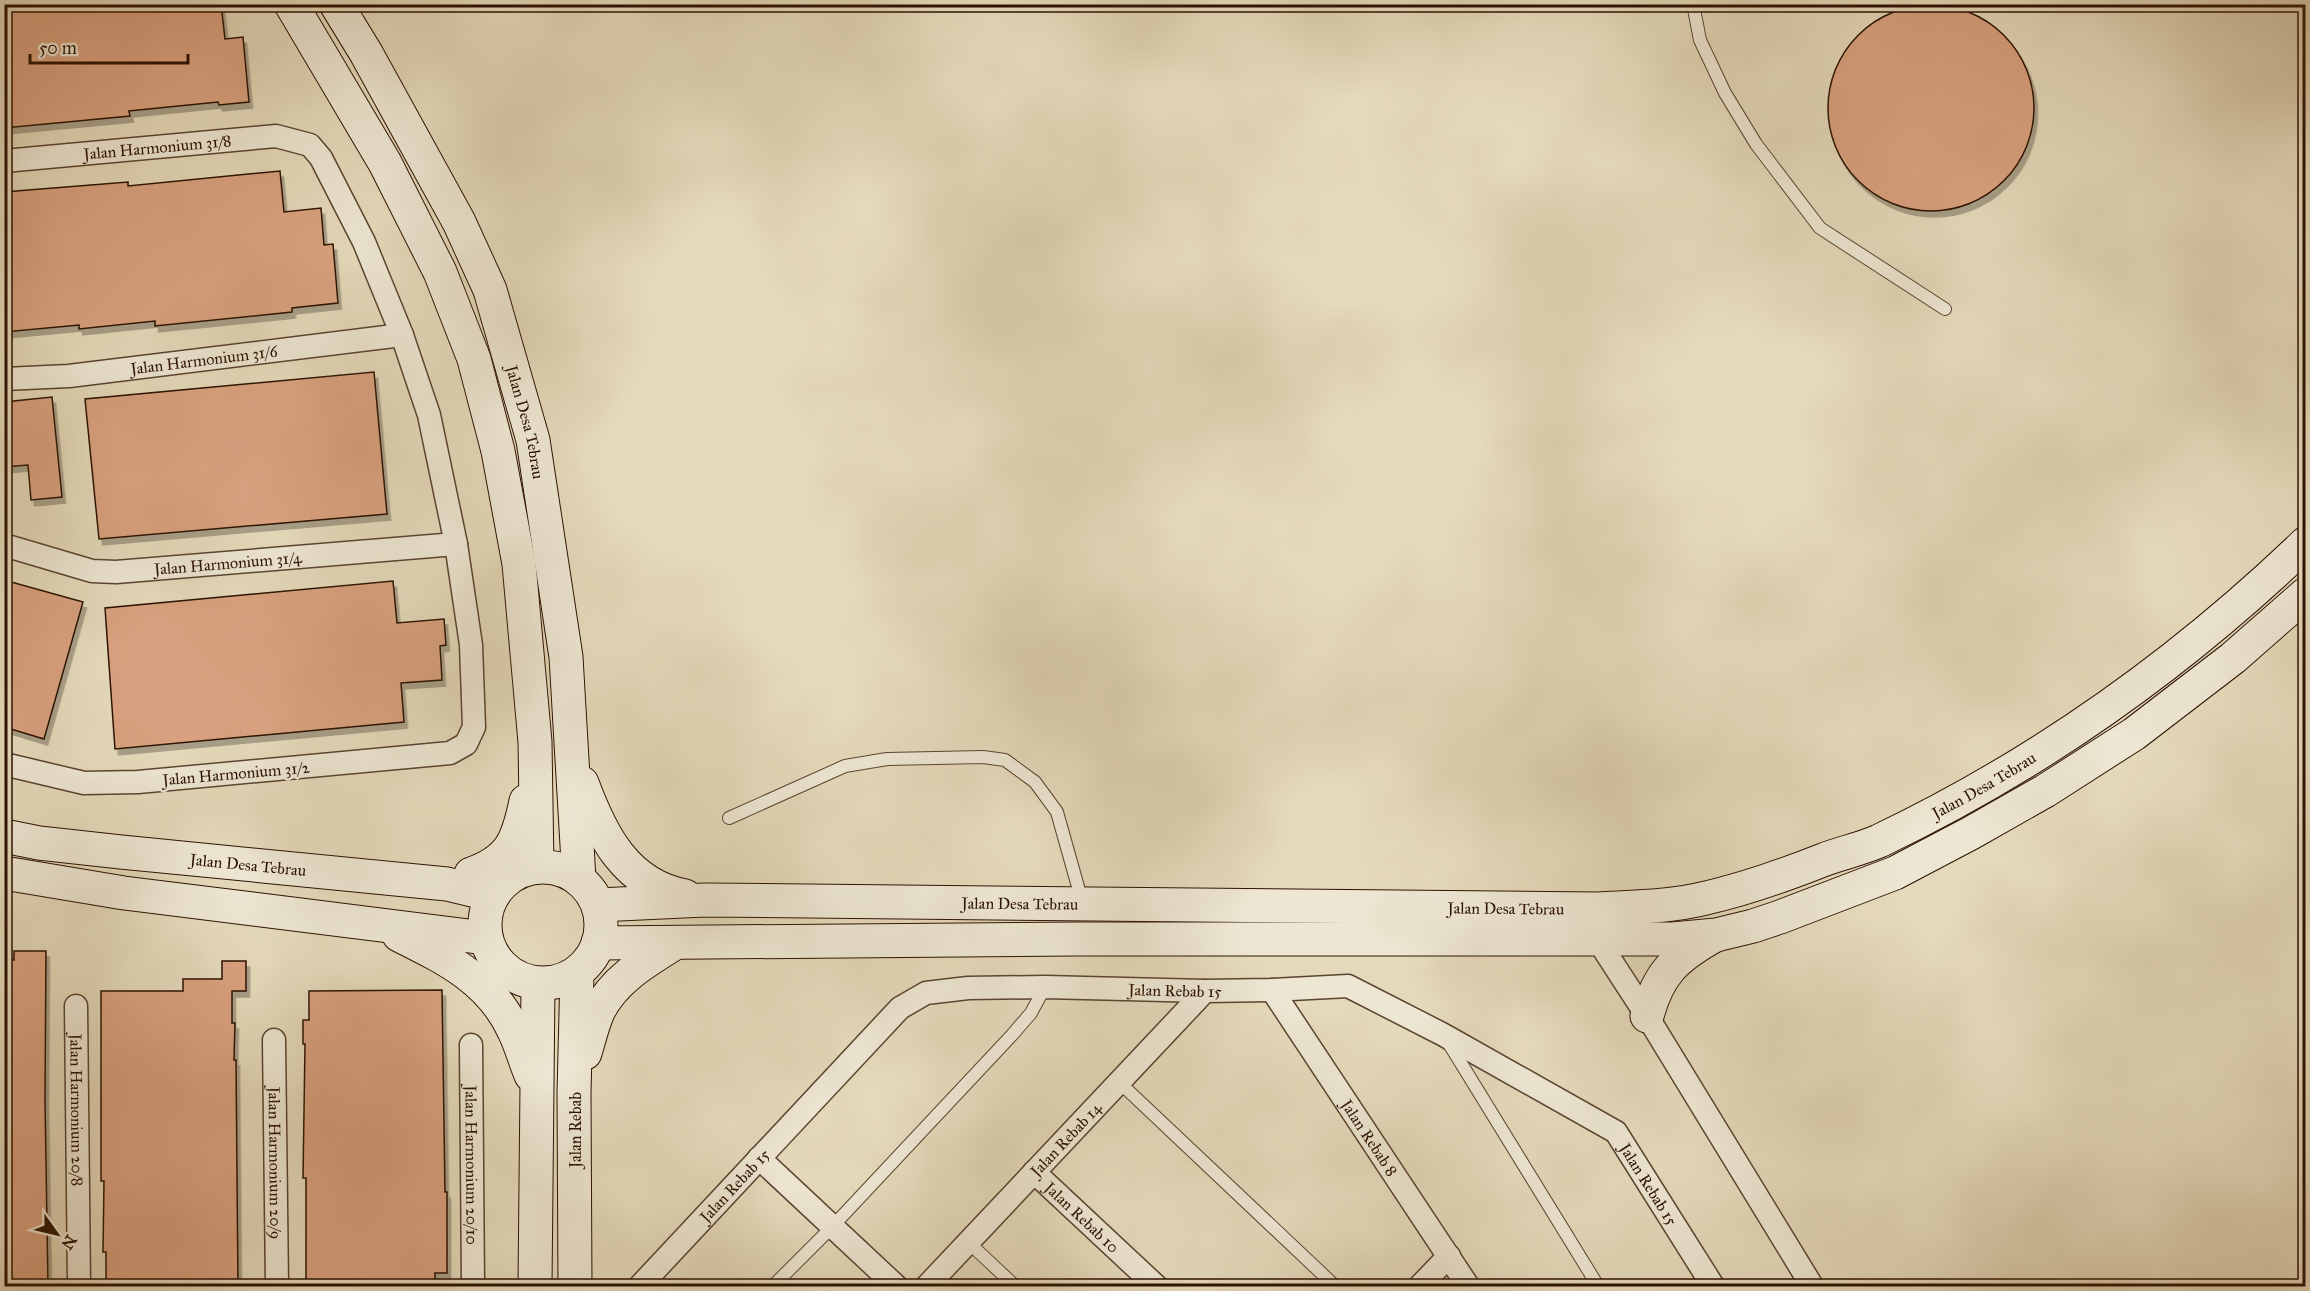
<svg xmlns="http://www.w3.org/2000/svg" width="2310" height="1291" font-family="'IM FELL Great Primer',serif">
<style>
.building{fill:#d9a17f;stroke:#2c1202;stroke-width:1.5;filter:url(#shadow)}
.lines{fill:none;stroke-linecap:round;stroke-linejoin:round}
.lane-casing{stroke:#5a4430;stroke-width:14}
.street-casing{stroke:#5a4430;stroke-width:25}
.secondary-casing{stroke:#2c1202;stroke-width:35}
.lane{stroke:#ede6d2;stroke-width:12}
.street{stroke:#ede6d2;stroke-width:22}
.secondary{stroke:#ede6d2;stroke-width:33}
.labels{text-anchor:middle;stroke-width:5;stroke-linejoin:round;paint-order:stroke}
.street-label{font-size:16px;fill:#2c1202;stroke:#ede6d2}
</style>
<defs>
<filter id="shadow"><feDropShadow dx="3.5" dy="6" stdDeviation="0" flood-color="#0004"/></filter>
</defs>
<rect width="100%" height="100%" fill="#e4d9ba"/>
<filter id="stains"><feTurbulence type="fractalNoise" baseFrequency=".00333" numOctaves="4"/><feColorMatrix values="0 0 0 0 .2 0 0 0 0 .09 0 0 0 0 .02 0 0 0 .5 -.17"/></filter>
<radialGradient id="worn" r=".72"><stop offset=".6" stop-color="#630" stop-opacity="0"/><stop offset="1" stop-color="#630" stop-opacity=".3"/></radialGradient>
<!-- building -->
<g class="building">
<path d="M4 4H221L225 39 243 37 249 102 219 105 218 102 129 111 130 116 4 128Z"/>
<circle cx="1931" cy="108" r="103"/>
<path d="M280 171 284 212 321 208 324 245 333 244 338 303 292 308V312L155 326V321L79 329V325L4 332V192L128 182V186Z"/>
<path d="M374 372 387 514 99 539 85 399Z"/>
<path d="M52 397 62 497 31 500 28 465 4 467V402Z"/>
<path d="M4 580 83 602 44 739 4 727Z"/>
<path d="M393 581 397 623 444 619 446 645 440 646 442 680 401 683 404 722 115 749 105 608Z"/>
<path d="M14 951H46L45 1099 48 1287H4V960H14Z"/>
<path d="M222 961H246V991H232V1023H235L234 1060H236L238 1287H106V1252H103L104 1181H101V991H183V979H222Z"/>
<path d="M442 990 445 1192H447V1273H435V1287H317V1285H306V1178H303L305 1044H303V1020H309V991Z"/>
</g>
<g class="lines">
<!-- lane casing -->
<g class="lane-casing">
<g id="lane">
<path d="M1693 4 1700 40 1725 93 1756 144 1820 228 1945 309"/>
<path d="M729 818 845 766 887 759 983 757 1005 760 1035 782 1057 812 1082 901"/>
<path d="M1448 1042 1598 1286"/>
<path d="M1119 1082 1335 1286"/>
<path d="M968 1242 1015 1286"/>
<path d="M773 1286 832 1227 1012 1035 1031 1013 1045 987"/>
</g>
</g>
<!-- street casing -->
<g class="street-casing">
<g id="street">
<path id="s1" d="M4 161 276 136 310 145 321 158 364 242 402 335 429 415 456 544 471 645 474 727 466 744 450 753 138 782 84 783 4 764"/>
<path id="s2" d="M4 379 69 376 402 335"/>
<path id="s3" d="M4 545 92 571 116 572 456 544"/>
<path d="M1597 929V939L1647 1016 1812 1286"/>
<path id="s4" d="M1272 990 1468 1286"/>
<path id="s5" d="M76 1006 79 1286"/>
<path id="s6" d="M274 1040 277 1286"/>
<path id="s7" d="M471 1045 473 1286"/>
<path d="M759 1158 896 1286"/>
<path id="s8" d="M1034 1172 1156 1286"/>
<path id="s9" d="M640 1286 900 1008 926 993 968 988 1045 987 1205 991 1272 990 1348 986 1442 1034 1616 1132 1713 1286"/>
<path id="s10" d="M927 1286 1205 991"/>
<path d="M1420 1286 1449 1256"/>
</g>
</g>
<!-- secondary casing -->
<g class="secondary-casing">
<g id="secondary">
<path d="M291 4 385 163 440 272 474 359 498 451 519 564 535 742 537 867"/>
<path id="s11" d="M336 4 366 53 459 222 490 290 533 440 566 657 579 879"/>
<path d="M582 783C601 835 626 885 685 896"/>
<path id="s12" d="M4 836 39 843 121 852 447 884 493 895"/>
<circle cx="543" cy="925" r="58"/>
<path d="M4 873 124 893 485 938"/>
<path d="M471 874C511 860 518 840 526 801"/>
<path id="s13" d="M598 905 705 900 1598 909C1634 907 1670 907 1706 898 1746 889 1785 875 1823 860 1841 853 1861 849 1879 841 2036 766 2180 664 2306 543"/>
<path d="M399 935C447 959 491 980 514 1031 521 1045 525 1061 531 1075"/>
<path d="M598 943 1078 939H1673L1716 935 1753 926 1780 917 1895 873 1971 833 2045 791 2134 734 2233 658 2306 594"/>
<path d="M1647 1016C1658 974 1675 958 1712 937"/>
<path d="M585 1053C589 1040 592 1026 598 1012 613 980 646 961 675 943"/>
<path d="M535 1286 538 984"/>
<path d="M575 1286 574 1093 577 973"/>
</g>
</g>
<!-- lane -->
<use href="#lane" class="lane"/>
<!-- street -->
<use href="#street" class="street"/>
<!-- secondary -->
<use href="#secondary" class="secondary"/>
</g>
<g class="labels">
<!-- street labels -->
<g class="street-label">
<text dy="6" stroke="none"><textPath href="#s1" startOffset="154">Jalan Harmonium 31/8</textPath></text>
<text dy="6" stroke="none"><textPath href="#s2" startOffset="201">Jalan Harmonium 31/6</textPath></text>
<text dy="6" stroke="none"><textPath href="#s11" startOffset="462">Jalan Desa Tebrau</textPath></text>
<text dy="6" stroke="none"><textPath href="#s3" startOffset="228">Jalan Harmonium 31/4</textPath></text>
<text transform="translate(236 773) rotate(-5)" y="6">Jalan Harmonium 31/2</text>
<text dy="6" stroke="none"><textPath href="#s13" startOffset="1410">Jalan Desa Tebrau</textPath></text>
<text dy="6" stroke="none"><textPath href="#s12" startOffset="246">Jalan Desa Tebrau</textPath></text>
<text dy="6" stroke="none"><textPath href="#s13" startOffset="422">Jalan Desa Tebrau</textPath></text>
<text dy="6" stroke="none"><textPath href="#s13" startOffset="908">Jalan Desa Tebrau</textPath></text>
<text dy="6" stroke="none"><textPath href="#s9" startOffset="660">Jalan Rebab 15</textPath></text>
<text dy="6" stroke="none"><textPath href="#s5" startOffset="104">Jalan Harmonium 20/8</textPath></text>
<text transform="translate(575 1130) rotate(-90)" y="6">Jalan Rebab</text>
<text dy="6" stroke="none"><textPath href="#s4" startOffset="177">Jalan Rebab 8</textPath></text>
<text dy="6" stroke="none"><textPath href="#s10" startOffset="202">Jalan Rebab 14</textPath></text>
<text dy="6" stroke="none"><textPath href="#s6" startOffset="123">Jalan Harmonium 20/9</textPath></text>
<text dy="6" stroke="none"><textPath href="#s7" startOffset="120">Jalan Harmonium 20/10</textPath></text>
<text dy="6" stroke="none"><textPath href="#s9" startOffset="1200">Jalan Rebab 15</textPath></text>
<text dy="6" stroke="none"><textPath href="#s9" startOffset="138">Jalan Rebab 15</textPath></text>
<text dy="6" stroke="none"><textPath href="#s8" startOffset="66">Jalan Rebab 10</textPath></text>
</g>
</g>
<!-- margin -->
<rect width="2310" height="1291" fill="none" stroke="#e4d9ba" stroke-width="24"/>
<rect x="6" y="6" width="2298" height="1279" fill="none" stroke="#2c1202" stroke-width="3"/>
<rect x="12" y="12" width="2286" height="1267" fill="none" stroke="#2c1202" stroke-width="1.5"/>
<!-- north arrow -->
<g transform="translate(57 1234) rotate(124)" stroke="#ede6d2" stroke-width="4.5" paint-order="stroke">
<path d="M0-4.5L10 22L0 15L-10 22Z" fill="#2c1202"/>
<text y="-9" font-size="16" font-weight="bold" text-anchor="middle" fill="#2c1202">N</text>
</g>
<!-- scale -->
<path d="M30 54v9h158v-9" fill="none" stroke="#2c1202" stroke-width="3"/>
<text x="39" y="54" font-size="18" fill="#2c1202" stroke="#ede6d2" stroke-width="4.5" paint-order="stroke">50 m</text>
<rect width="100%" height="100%" filter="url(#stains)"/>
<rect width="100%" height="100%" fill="url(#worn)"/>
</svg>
